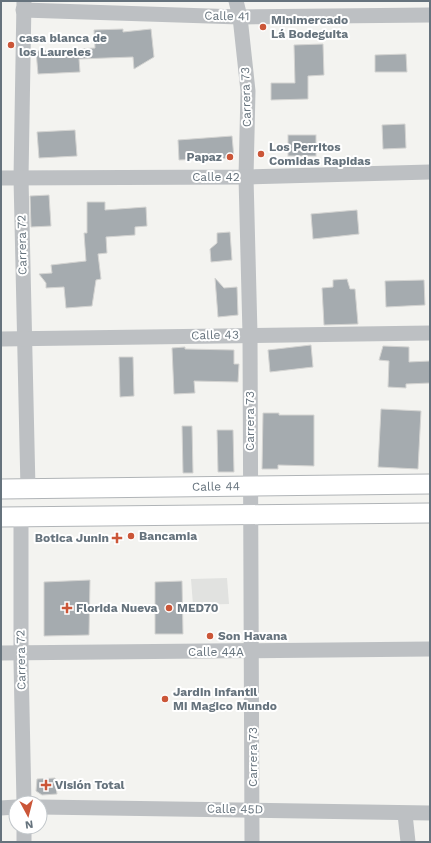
<svg xmlns="http://www.w3.org/2000/svg" width="431" height="843" font-family="'Work Sans',sans-serif">
<style>
.built{fill:#e1e2e0}
.building{fill:#a5abaf;stroke:#d4d4d2}
.lines{fill:none;stroke-linecap:round;stroke-linejoin:round}
.major-casing{stroke:#b0b4b7;stroke-width:21}
.minor{stroke:#bdc0c3;stroke-width:15}
.major{stroke:#fff;stroke-width:19}
.poi-dot{fill:#cb5638;stroke:#fff;stroke-width:1.5}
.labels{text-anchor:middle;stroke-width:4;stroke-linejoin:round;paint-order:stroke}
.street-label{font-size:12px;fill:#66737d;stroke:#fff}
.poi-label{font-size:12px;font-weight:bold;fill:#66737d;stroke:#fff;text-anchor:start}
</style>
<rect width="100%" height="100%" fill="#f3f3f0"/>
<!-- built -->
<path class="built" d="M227 578 229 604 193 605 191 579Z"/>
<!-- building -->
<g class="building">
<path d="M123 29V32L151 29 154 57 134 69 133 57 79 59 80 72 38 74 36 51 95 48 94 30Z"/>
<path d="M323 44 324 75 308 76V99L271 100V83H295L294 45Z"/>
<path d="M406 54 407 72H375V55Z"/>
<path d="M405 124 406 148 383 149 382 125Z"/>
<path d="M75 130 77 156 39 158 37 132Z"/>
<rect x="288" y="135" width="28" height="21"/>
<path d="M232 136 234 158 179 160 178 140Z"/>
<path d="M49 195 51 226 31 227 30 196Z"/>
<path d="M87 202H105V210L146 207 147 226 135 227V235L106 237 107 253 98 254 101 279 96 280 92 306 66 308 64 287 46 288V283L39 274 52 273 51 265 86 261 84 233H87Z"/>
<path d="M357 210 359 234 313 239 311 214Z"/>
<path d="M230 232 232 260 211 262 210 249 217 243V233Z"/>
<path d="M215 278 224 288 237 287 238 315 218 317Z"/>
<path d="M347 279 350 289H355L358 324 324 325 322 288 333 287V280Z"/>
<path d="M424 280 425 305 386 307 385 281Z"/>
<path d="M311 345 313 367 270 372 268 350Z"/>
<path d="M383 346 409 347V362L430 361V383L406 384V388L388 387 389 361 379 360Z"/>
<path d="M185 347V349L234 350V364H239L238 382 194 381 195 393 174 394 172 348Z"/>
<path d="M119 357H133L134 396 120 397Z"/>
<path d="M381 409 421 411 418 469 378 467Z"/>
<path d="M263 413H279V415H314V466L278 465V469H262Z"/>
<path d="M182 426H192L193 473H183Z"/>
<path d="M217 430H233L234 472H218Z"/>
<path d="M90 580 89 635 44 636V582Z"/>
<path d="M182 581 183 634H155V582Z"/>
<path d="M55 778 57 794 42 795 36 791 37 779Z"/>
</g>
<g class="lines">
<!-- major casing -->
<g class="major-casing">
<g id="major">
<path id="s1" d="M1 489 430 484"/>
<path d="M1 517 430 513"/>
</g>
</g>
<!-- minor -->
<g class="minor">
<path d="M24 1 21 178 28 489"/>
<path d="M236 1 240 17 248 91 246 177 250 334 252 842"/>
<path d="M23 10 240 17 430 15"/>
<path d="M1 178 246 177 430 172"/>
<path d="M1 339 430 333"/>
<path d="M21 517V662L24 803"/>
<path d="M1 653 430 649"/>
<path d="M40 807 430 813"/>
<path d="M1 808 16 807"/>
<path d="M405 814 408 842"/>
<path d="M24 827V842"/>
</g>
<!-- major -->
<use href="#major" class="major"/>
</g>
<!-- markers -->
<g class="poi-dot">
<circle cx="263" cy="27" r="4"/>
<circle cx="11" cy="45" r="4"/>
<circle cx="261" cy="154" r="4"/>
<circle cx="230" cy="157" r="4"/>
<circle cx="131" cy="536" r="4"/>
<path d="M115 532h4v4h4v4h-4v4h-4v-4h-4v-4h4z"/>
<path d="M65 602h4v4h4v4h-4v4h-4v-4h-4v-4h4z"/>
<circle cx="169" cy="608" r="4"/>
<circle cx="210" cy="636" r="4"/>
<circle cx="165" cy="699" r="4"/>
<path d="M44 779h4v4h4v4h-4v4h-4v-4h-4v-4h4z"/>
</g>
<g class="labels">
<!-- street labels -->
<g class="street-label">
<text transform="translate(227 16) rotate(1)" y="4">Calle 41</text>
<text transform="translate(246 97) rotate(-92)" y="4">Carrera 73</text>
<text x="216" y="181">Calle 42</text>
<text transform="translate(22 245) rotate(-91)" y="4">Carrera 72</text>
<text transform="translate(215 335) rotate(-1)" y="4">Calle 43</text>
<text transform="translate(250 421) rotate(-90)" y="4">Carrera 73</text>
<text dy="4" stroke="none"><textPath href="#s1" startOffset="215">Calle 44</textPath></text>
<text x="216" y="656">Calle 44A</text>
<text transform="translate(21 660) rotate(-91)" y="4">Carrera 72</text>
<text transform="translate(253 757) rotate(-90)" y="4">Carrera 73</text>
<text transform="translate(235 809) rotate(1)" y="4">Calle 45D</text>
</g>
<!-- poi labels -->
<g class="poi-label">
<text x="271" y="24">Minimercado<tspan x="271" dy="14">Lá Bodeguita</tspan></text>
<text x="19" y="42">casa blanca de<tspan x="19" dy="14">los Laureles</tspan></text>
<text x="269" y="151">Los Perritos<tspan x="269" dy="14">Comidas Rapidas</tspan></text>
<text x="222" y="161" text-anchor="end">Papaz</text>
<text x="139" y="540">Bancamia</text>
<text x="109" y="542" text-anchor="end">Botica Junin</text>
<text x="76" y="612">Florida Nueva</text>
<text x="177" y="612">MED70</text>
<text x="218" y="640">Son Havana</text>
<text x="173" y="696">Jardin Infantil<tspan x="173" dy="14">Mi Magico Mundo</tspan></text>
<text x="55" y="789">Visión Total</text>
</g>
</g>
<!-- border -->
<rect width="431" height="843" fill="none" stroke="#66737d" stroke-width="4"/>
<!-- north arrow -->
<g transform="translate(28 815) rotate(173)"><circle r="19" fill="#ffffff" stroke="#c2c7cb"/>
<path d="M0-3L7 15L0 10L-7 15Z" fill="#cb5638"/>
<text y="-6" font-size="11" font-weight="bold" text-anchor="middle" fill="#66737d">N</text>
</g>
</svg>
